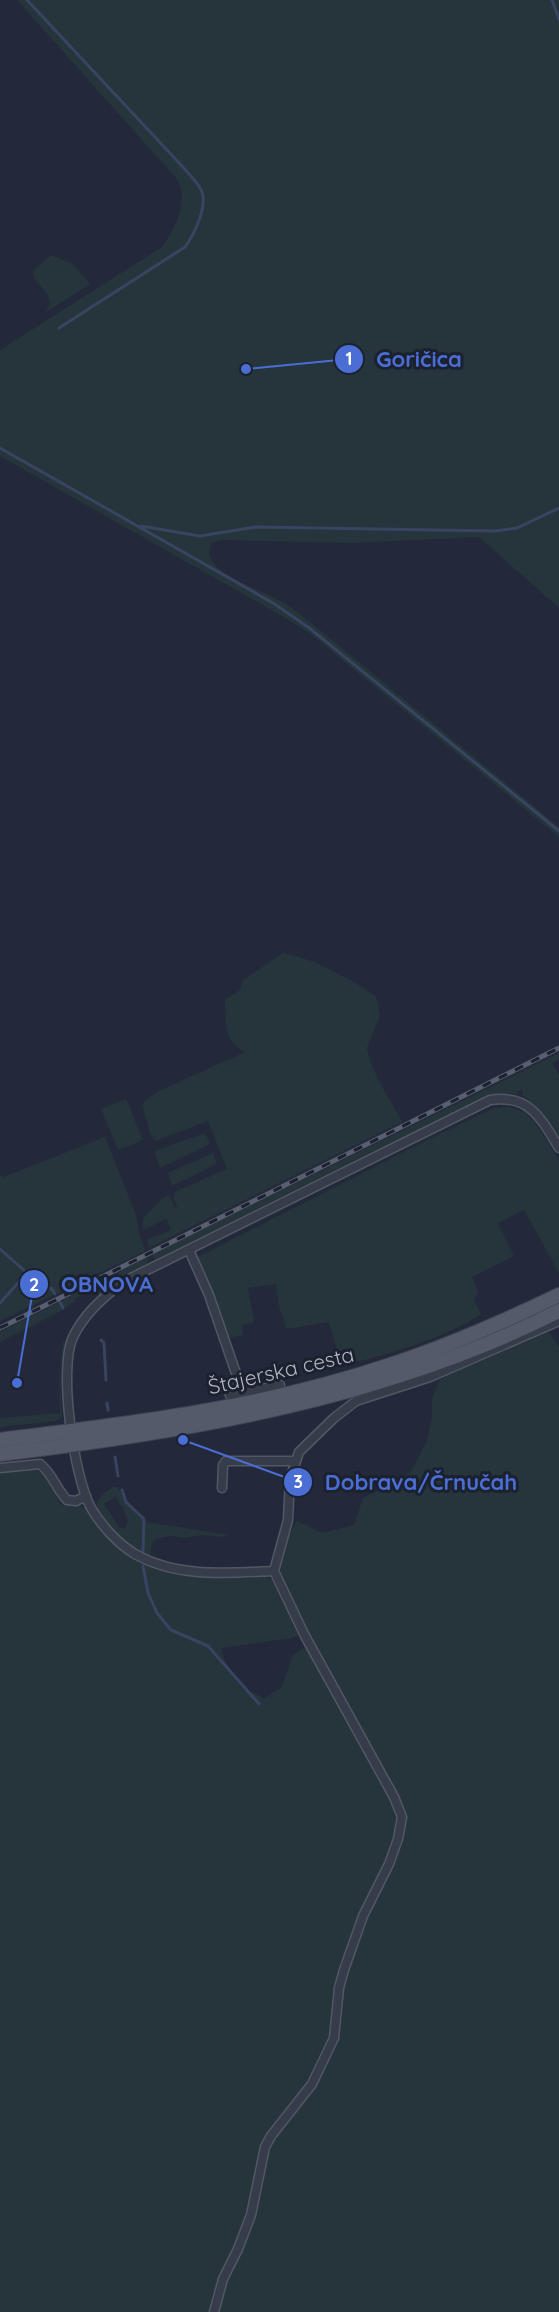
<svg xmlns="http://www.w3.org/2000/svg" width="559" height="2312" font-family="Quicksand,sans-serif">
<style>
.green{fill:#25353b;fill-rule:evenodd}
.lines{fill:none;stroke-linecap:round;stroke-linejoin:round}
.stream{stroke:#394462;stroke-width:3}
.minor-casing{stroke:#525765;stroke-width:11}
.primary-casing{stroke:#404553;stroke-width:16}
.minor{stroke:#373c4a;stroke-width:8}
.primary{stroke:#555a6a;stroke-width:14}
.rail-casing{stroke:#595f71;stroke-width:5}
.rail{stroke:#1c212f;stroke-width:3;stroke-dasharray:9;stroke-linecap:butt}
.labels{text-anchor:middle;stroke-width:6;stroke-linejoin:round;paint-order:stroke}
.street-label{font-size:21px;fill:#b2b7c6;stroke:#1c212f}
.leader{fill:none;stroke:#4a6ed3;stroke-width:2}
.callout-dot{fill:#4a6ed3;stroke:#1c212f;stroke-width:2}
.mark-label{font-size:18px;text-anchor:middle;font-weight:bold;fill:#fff}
.callout-label{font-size:22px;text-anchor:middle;font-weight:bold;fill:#4a6ed3;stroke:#1c212f;stroke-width:6;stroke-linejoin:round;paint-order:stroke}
</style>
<rect width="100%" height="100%" fill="#23293a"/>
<!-- green -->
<g class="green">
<path d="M17 0H559V608L479 537 352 543 221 540 212 543 209 550C209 576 262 590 281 601 293 608 304 618 315 626L559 827V837L312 635 282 616 0 456V350L162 247C174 231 188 203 179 183 177 178 171 172 167 168Z"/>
<path d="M51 255 73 264 90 284 46 312 50 303 48 295 33 277V271Z"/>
<path d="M283 953C318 960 346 977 376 996L380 1015 367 1048C372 1075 390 1098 402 1122L149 1248 147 1240 171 1230 166 1219 143 1230V1219L161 1199 169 1195 175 1208H177L174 1198 175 1192 227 1169 208 1121 155 1141 150 1133 142 1104 157 1092 245 1052C223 1040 226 1022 225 1000L240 990 242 981Z"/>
<path d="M559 1053V1059L552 1063 559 1075V1139C548 1122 540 1108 523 1096V1090H519L516 1094 498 1093 155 1260 152 1254Z"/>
<path d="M126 1099 143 1140 118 1150 101 1109Z"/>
<path d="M508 1107 526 1113 536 1124 559 1160V1273L524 1210 498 1223 514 1256 472 1277 478 1292 474 1300 481 1314C449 1337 380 1358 341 1365L329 1322 286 1329 283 1316 280 1311 276 1284 248 1288 254 1322 242 1325 243 1335 228 1338 196 1258 431 1138 494 1108Z"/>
<path d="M205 1133 210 1144 160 1168 154 1151Z"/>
<path d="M105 1137 136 1215 139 1233 145 1251 0 1321V1175L4 1177Z"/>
<path d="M213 1153 217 1164 172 1186 168 1173Z"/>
<path d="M148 1257 147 1266 119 1280 100 1296 95 1289 74 1299 75 1301 59 1312 0 1342V1332Z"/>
<path d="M549 1332 559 1347V2312H218L220 2301 242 2247 257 2202 271 2141 336 2046 343 1984 354 1948 405 1818 283 1586C277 1562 284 1541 297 1521L322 1533 354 1525 363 1498 399 1481 409 1473 414 1466 427 1441 432 1416V1399L440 1379Z"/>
<path d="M63 1341 65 1342 60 1371 62 1417 55 1421 0 1427V1418L60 1413 59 1376Z"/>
<path d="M32 1468 44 1473 61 1505 80 1506 85 1509C101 1530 121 1556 146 1566 176 1579 230 1576 263 1576L273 1580 301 1635 292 1638 221 1648C224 1661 232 1677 242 1687 248 1692 256 1692 263 1699L281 1688 293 1655 308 1645 399 1814 395 1838 388 1857 349 1949 332 2034 308 2084 269 2134 253 2198 231 2259 218 2282 211 2312H0V1471Z"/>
<path d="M113 1487H117C128 1500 132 1514 147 1522L229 1535 222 1537 203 1535 184 1538 171 1536 156 1539 152 1543 150 1557C136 1549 95 1523 97 1504 98 1496 107 1492 113 1487ZM115 1497 123 1508 128 1521 125 1529 119 1527 104 1504Z"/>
</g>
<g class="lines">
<!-- stream -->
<g class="stream">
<path d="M27 0 181 165C188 173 195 180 200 188 210 203 194 235 185 247L59 328"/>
<path d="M552 0 559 19"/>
<path d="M0 448 273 603 308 627 559 831"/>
<path d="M141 526 200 536 256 527 496 531 517 528 559 508"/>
<path d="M0 1249 27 1273 33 1281 52 1289 55 1294"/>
<path d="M60 1302 63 1308"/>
<path d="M0 1303 27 1273"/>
<path d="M101 1340 104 1343 106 1380"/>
<path d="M107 1403 108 1410"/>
<path d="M115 1457 118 1476"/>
<path d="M122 1490 126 1502 144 1519 143 1551"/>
<path d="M143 1566 148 1593 157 1613 171 1630 208 1646 259 1704"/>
</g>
<!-- minor casing -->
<g class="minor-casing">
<g id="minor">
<path d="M559 1148C541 1118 529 1094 490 1100L121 1283C102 1299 84 1314 73 1337 58 1369 74 1477 91 1508 101 1525 118 1544 135 1554 177 1578 227 1573 274 1571L288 1520 290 1479 299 1452 334 1418 356 1401 430 1377 559 1321"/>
<path d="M189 1250 209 1295 238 1379 230 1395"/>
<path d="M238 1379 252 1391 280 1385"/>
<path d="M230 1395 252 1391"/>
<path d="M0 1468 40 1464C53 1474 56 1489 67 1500L76 1501 86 1496"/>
<path d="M222 1488 223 1465 226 1461H296"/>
<path d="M214 2312 223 2279 238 2249 251 2215 265 2147 271 2136 312 2084 334 2038 339 1988 344 1970 363 1916 389 1864 398 1839 402 1817 394 1797 305 1636 274 1571"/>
</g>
</g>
<!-- primary casing -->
<g class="primary-casing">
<g id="primary">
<path d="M0 1440C130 1424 262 1408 387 1366 446 1347 503 1322 559 1295"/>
<path d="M0 1454C190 1431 387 1398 559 1311"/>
</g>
</g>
<!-- minor -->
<use href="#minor" class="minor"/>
<!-- primary -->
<use href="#primary" class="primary"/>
<!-- rail casing -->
<g class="rail-casing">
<path id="rail" d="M0 1328 559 1048"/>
</g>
<!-- rail -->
<use href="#rail" class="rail"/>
</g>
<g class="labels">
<!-- street labels -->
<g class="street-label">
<text transform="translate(281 1371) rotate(-13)" y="7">Štajerska cesta</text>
</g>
</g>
<!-- callouts -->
<path class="leader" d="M246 369L349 359M17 1383L34 1284M183 1440L298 1482"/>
<g class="callout-dot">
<circle cx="246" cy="369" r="6"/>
<circle cx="17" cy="1383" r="6"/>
<circle cx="183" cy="1440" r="6"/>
<circle cx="349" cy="359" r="15"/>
<circle cx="34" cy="1284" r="15"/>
<circle cx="298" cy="1482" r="15"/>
</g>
<g class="mark-label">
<text x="349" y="365">1</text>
<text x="34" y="1291">2</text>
<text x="298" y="1488">3</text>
</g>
<g class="callout-label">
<text x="419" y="367">Goričica</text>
<text x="107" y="1292">OBNOVA</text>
<text x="421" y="1490">Dobrava/Črnučah</text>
</g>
</svg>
